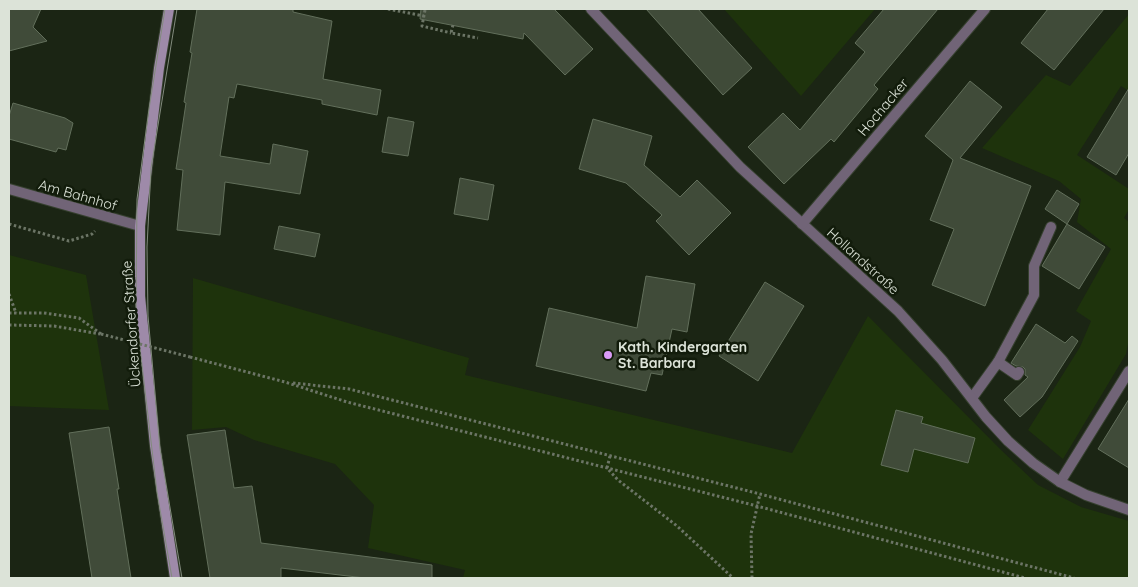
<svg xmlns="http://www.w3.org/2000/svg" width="1138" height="587" font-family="Quicksand,sans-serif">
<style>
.green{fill:#1e330c}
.building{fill:#404b39;stroke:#626f5b}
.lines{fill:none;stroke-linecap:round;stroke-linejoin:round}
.lane-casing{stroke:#36402f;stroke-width:12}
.street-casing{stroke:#36402f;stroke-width:12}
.secondary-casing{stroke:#36402f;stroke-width:12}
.path{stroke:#6c7566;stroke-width:3;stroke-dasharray:2.5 2.5;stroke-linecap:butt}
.lane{stroke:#716477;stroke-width:10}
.street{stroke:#716477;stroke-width:10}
.secondary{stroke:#9e8aa9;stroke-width:10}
.tram{stroke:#828b7d;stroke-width:1}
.path-bridge{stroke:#6c7566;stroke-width:3;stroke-dasharray:2.5 2.5;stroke-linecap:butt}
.poi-dot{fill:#d99af7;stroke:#121c0b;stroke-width:2}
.labels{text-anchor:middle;stroke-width:5;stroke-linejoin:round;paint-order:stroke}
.street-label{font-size:14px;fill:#dce3d8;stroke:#121c0b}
.poi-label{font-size:14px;font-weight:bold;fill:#dce3d8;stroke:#121c0b;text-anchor:start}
</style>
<rect width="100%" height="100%" fill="#1b2514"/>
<!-- green -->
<g class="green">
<path d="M724 9H875L801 96Z"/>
<path d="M1129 14V91L1121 86 1077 155 1129 189V209L1124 218 1129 222V338L1126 354 1063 459 1028 430 1080 347 1091 321 1076 311 1111 249 1077 222 1081 199 1059 181 982 148 1046 75 1070 86Z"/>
<path d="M9 255 86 275 109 410 9 406Z"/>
<path d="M193 278 469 358 465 375 792 453 868 316 1001 450 1038 485 1081 507 1129 521V578H463L465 570 368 548 374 505 335 464 254 440 226 427 192 430Z"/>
</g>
<!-- building -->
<g class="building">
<path d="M9 9H41L33 27 47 41 9 51Z"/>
<path d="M197 9H293V12L332 21 323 79 381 90 377 115 322 104V100L237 84 234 98 229 97 220 156 270 164 273 144 308 151 300 194 225 182 220 235 177 230 183 170 176 169 186 103 184 102 192 53 190 52Z"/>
<path d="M421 9H554L593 49 565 75 524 33 523 39 420 19Z"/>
<path d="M646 9H698L752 68 723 95Z"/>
<path d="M884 9H938L874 85 878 89 834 142 831 139 784 184 748 147 783 113 800 130 865 52 855 43Z"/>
<path d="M1048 9H1104L1054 70 1021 43Z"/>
<path d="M970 81 1002 107 960 158 1031 186 985 306 932 285 954 229 930 220 953 160 925 136Z"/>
<path d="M1129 88V153L1116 175 1087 157Z"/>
<path d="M13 103 65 118 73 123 66 150 58 148 56 152 9 139V116Z"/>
<path d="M388 117 414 122 408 156 382 152Z"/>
<path d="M593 119 652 136 644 165 680 197 697 180 731 213 689 255 656 221 662 215 626 183 579 169Z"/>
<path d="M460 178 494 185 488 220 454 214Z"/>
<path d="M1057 190 1079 204 1067 224 1045 209Z"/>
<path d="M1067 224 1105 247 1079 289 1042 266Z"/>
<path d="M279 226 320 234 315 257 274 249Z"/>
<path d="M646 276 695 284 687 332 672 329 662 375 651 373 646 391 536 366 549 308 637 328Z"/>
<path d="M765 282 804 306 758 381 719 356Z"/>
<path d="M1036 324 1065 343 1072 336 1078 341 1042 397 1020 417 1004 400 1028 377 1025 375V369L1023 367 1016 366 1011 363Z"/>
<path d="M1129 399V468L1098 449Z"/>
<path d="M896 410 923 417 921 423 975 438 968 463 914 449 908 472 881 465Z"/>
<path d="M109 427 119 489H117L131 578H92L69 433Z"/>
<path d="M225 430 234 488 252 486 261 543 432 565V578H365L281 568V578H210L187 435Z"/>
</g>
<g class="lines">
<!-- lane casing -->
<g class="lane-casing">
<g id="lane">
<path d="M998 362 1034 295V266L1051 227"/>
<path d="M972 398 998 362 1017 375 1019 372"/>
<path d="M1060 482 1129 371"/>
</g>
</g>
<!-- street casing -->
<g class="street-casing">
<g id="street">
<path d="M591 9 740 167 898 311 942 360 986 417 1008 441 1033 463 1060 482 1086 495 1129 510"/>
<path d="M9 189 140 226"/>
<path d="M802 224 985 9"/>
</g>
</g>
<!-- secondary casing -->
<g class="secondary-casing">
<path id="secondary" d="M169 9 159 68 140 226V296L155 446 175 578"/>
</g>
<!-- path -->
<g class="path">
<path d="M388 9 424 16"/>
<path d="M425 10 422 26 451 33"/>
<path d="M453 25 451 33 478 38"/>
<path d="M9 224 69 241 92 234 95 231"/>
<path d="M9 294 16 313"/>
<path d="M9 313H44L79 318 101 334"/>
<path d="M9 325 54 326 100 334"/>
<path d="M190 357 285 382 347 402 757 506 1025 578"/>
<path d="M293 383 349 389 760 494 1074 578"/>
<path d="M610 456 607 468 618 480 677 526 733 578"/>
<path d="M752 578 751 534 760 494"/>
</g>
<!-- lane -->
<use href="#lane" class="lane"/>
<!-- street -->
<use href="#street" class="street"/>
<!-- secondary -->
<use href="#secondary" class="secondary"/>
<!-- tram -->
<g class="tram">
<path d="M165 9 149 109 137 199 136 314 157 492 172 578"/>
<path d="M177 9 151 168 147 247 148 316 160 449 182 578"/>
</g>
<!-- path-bridge -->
<path class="path-bridge" d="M101 334 190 357"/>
</g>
<!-- markers -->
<circle class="poi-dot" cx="608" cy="355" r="5"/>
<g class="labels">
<!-- street labels -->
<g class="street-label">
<text transform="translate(883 107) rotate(-50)" y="5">Hochacker</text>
<text transform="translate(78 195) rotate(16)" y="5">Am Bahnhof</text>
<text transform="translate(863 261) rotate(42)" y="5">Hollandstraße</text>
<text transform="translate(131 324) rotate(-94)" y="5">Ückendorfer Straße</text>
</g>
<!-- poi labels -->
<g class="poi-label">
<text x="618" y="352">Kath. Kindergarten<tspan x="618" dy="16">St. Barbara</tspan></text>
</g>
</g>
<!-- border -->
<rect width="1138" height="587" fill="none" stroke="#dce3d8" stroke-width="20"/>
</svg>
